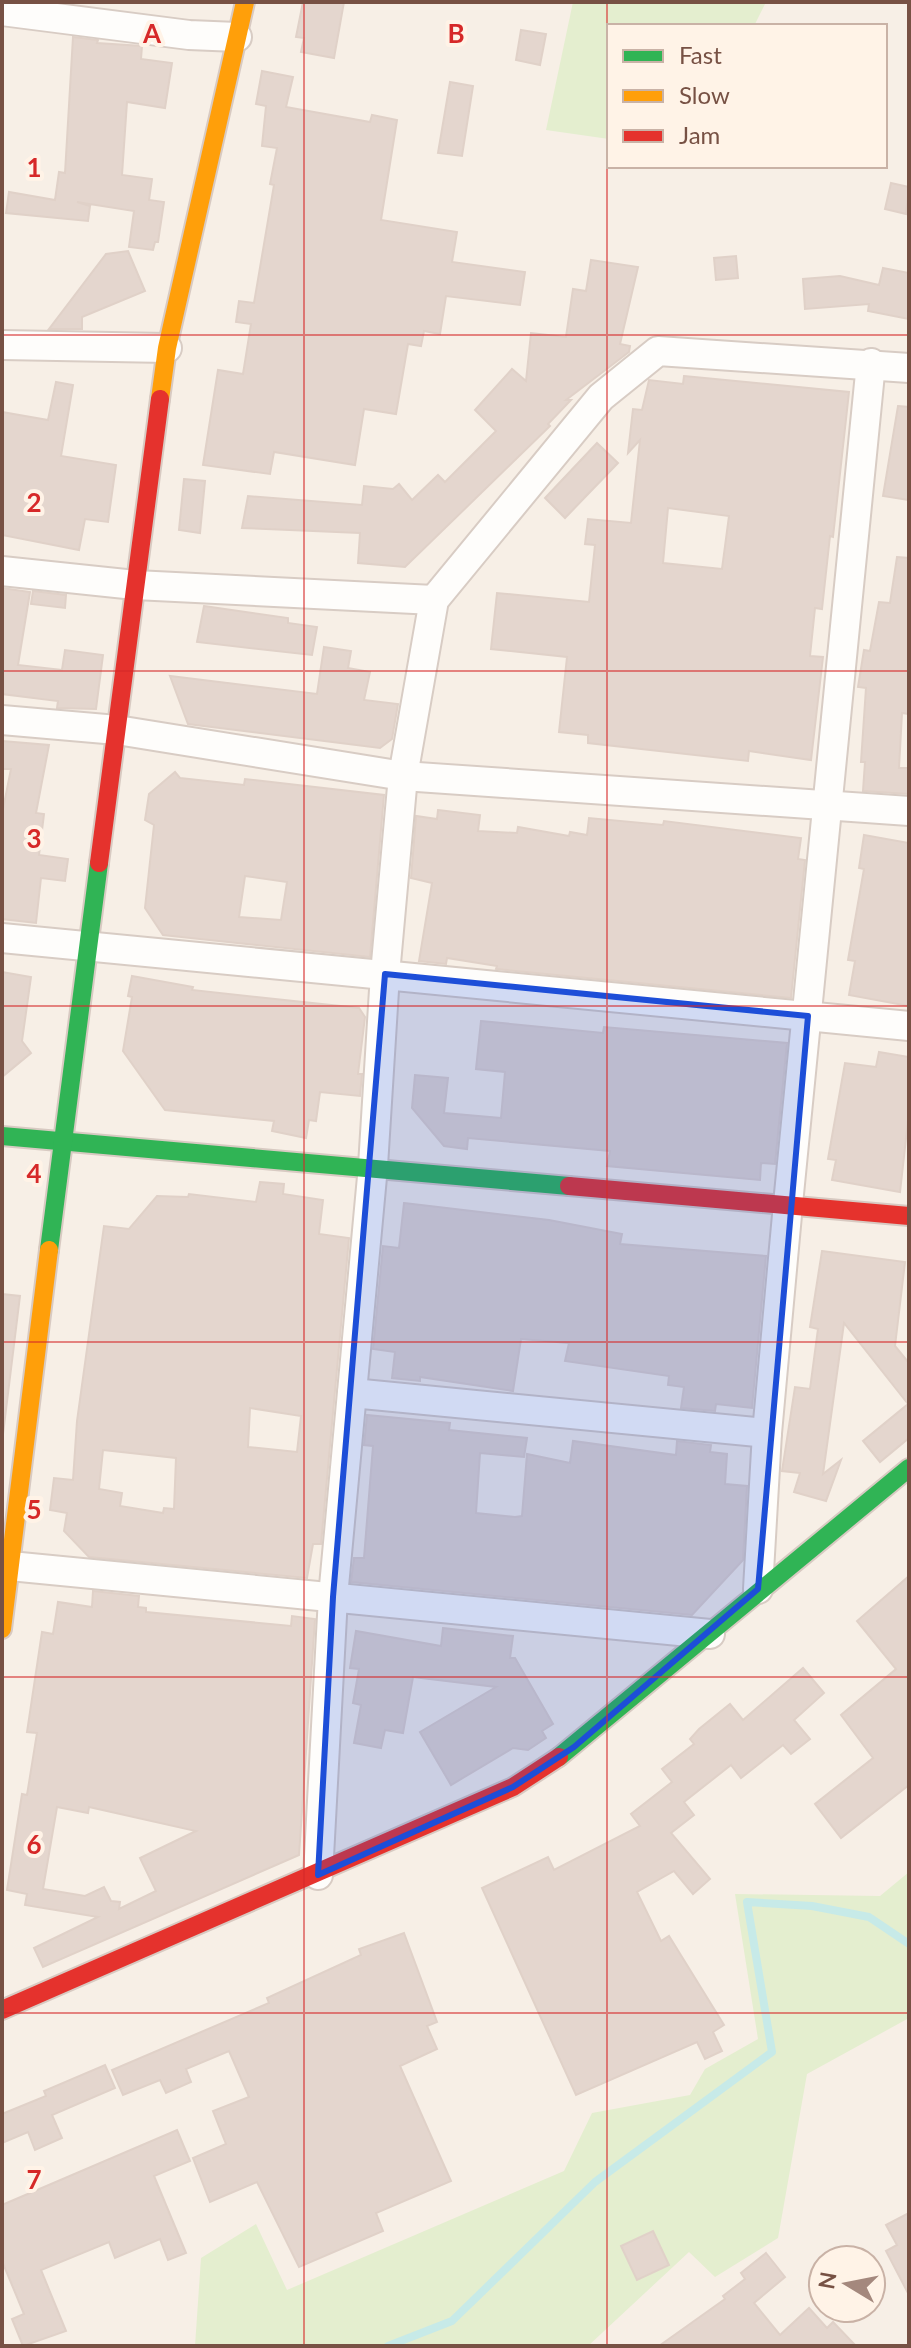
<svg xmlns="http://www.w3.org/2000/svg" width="911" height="2348" font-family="Lato,sans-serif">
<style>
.green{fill:#e4eecf}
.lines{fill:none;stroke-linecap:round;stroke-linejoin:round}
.stream{stroke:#c7eae8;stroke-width:8}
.building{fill:#e4d6ce;stroke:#e0d1c8;stroke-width:2;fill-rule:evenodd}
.street-casing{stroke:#d8ccc4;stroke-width:32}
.fast-casing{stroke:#d8cac2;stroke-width:22}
.slow-casing{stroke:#d8cac2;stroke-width:22}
.jam-casing{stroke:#d8cac2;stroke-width:22}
.street{stroke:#fefdfb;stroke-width:28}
.fast{stroke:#30b455;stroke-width:18}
.slow{stroke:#ff9f0a;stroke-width:18}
.jam{stroke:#e5322d;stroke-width:18}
.marked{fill:#1d4ed8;fill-opacity:0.2;stroke:#1d4ed8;stroke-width:6;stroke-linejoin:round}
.grid{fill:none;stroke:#d62828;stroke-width:2;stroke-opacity:0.55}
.grid-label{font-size:26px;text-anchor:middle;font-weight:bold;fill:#d62828;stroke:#fff3e7;stroke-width:8;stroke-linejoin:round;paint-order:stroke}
</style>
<rect width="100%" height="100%" fill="#f7efe6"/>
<!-- green -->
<g class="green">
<path d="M573 2H766L754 26H609V139L546 130Z"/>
<path d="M909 1872V2018L807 2074 778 2238 715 2277 689 2252 588 2346H195L201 2258 256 2224 287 2290 564 2171 592 2113 690 2095 705 2069 758 2039 735 1894 880 1896Z"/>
</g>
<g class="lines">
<!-- stream -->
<path class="stream" d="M388 2346 452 2321 595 2182 772 2052 747 1902 812 1906 869 1917 909 1944"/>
</g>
<!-- building -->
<g class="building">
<path d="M303 2H344L334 58 301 52 304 38 296 37Z"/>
<path d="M521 30 546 34 540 65 516 60Z"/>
<path d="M73 37 98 40 97 43 142 46 141 59 172 63 165 108 127 102 122 175 152 179 149 200 164 202 158 242H155L153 250 129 247 134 211 77 202 90 206 88 221 6 213 9 192 55 200 59 172 65 173Z"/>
<path d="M262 71 293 77 286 107 370 122 372 115 397 120 381 220 457 232 452 262 525 272 520 305 446 296 440 334 424 331 421 346 408 344 396 414 364 409 355 465 274 452 270 474 203 465 218 370 243 374 251 324 236 322 239 301 254 303 274 185 270 184 277 148 262 146 266 106 256 104Z"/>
<path d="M450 82 473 86 462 156 438 153Z"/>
<path d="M891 183 909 187 906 214 885 209Z"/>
<path d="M128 251 145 291 82 317V329H49L106 254Z"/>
<path d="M736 256 738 278 716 280 714 258Z"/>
<path d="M591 260 638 267 620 344 630 346 629 352 566 400H571L548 424 550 426 405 567 358 563 360 533 242 528 248 496 362 505 364 486 393 489 399 484 412 500 438 475 445 482 496 431 475 410 512 369 526 381 531 333 566 337 573 289 586 291Z"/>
<path d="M883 268 909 273V319L868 311 869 304 805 309 803 279 840 276 879 285Z"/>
<path d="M684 376 849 392 833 537 830 536 822 609 815 608 810 656 823 657 811 760 749 751 748 761 588 743V735L559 732 567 657 491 649 497 593 589 602 595 545 585 544 588 519 631 523 640 440 628 453 633 409 642 410 649 380 683 384ZM668 508 729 516 722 569 663 563Z"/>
<path d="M56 382 73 385 61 456 116 465 108 522 85 519 79 550 2 535V412L48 420Z"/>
<path d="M898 406 909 407V500L883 496Z"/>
<path d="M597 443 618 463 565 518 545 498Z"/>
<path d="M184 479 205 481 200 533 179 530Z"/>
<path d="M897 557 909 558V714L902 713 899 768H909V794L863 791 865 762H861L866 688 858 687 864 650 870 651 879 602 890 603Z"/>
<path d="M2 588 30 592 18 665 62 670 65 650 103 655 96 709 57 708 58 701 2 694Z"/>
<path d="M33 591 66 595 65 608 31 604Z"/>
<path d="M204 606 288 618V623L317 627 312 655 197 642Z"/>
<path d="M324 647 351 651 348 668 370 672 364 700 398 704 392 739 380 748 188 724 170 676 317 694Z"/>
<path d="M2 741 49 745 36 813 44 814 39 855 68 859 65 881 41 878 36 923 2 919V814L11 769H2Z"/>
<path d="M175 772 180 778 244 785 245 779 384 795 370 957 163 935 145 908 154 825 145 820 149 794ZM245 876 287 882 281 920 239 917Z"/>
<path d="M438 810 480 815 478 831 517 833 518 827 569 836 570 832 587 835 589 818 663 825 664 821 801 838 798 859 805 860 791 998 496 969 497 966 447 958 446 964 419 961 432 883 411 878 416 816 437 819Z"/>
<path d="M864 835 909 843V1006L849 995 855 961 848 960 864 869 859 868Z"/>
<path d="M2 972 31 977 22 1041 31 1053 2 1077Z"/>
<path d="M132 976 193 987 192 990 359 1008 365 1017 358 1074H362L360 1096 320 1092 316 1121 309 1120 306 1138 272 1131 274 1121 165 1110 123 1051 132 997 128 996Z"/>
<path d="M481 1021 603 1033 604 1027 787 1043 775 1164 761 1163 760 1180 607 1166 610 1151 468 1138 467 1149 444 1146 412 1108 415 1075 448 1078 444 1113 501 1118 505 1072 476 1069Z"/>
<path d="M879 1052 909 1057V1112L900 1192 832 1180 836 1160 828 1159 845 1063 876 1067Z"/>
<path d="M260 1182 284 1184 283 1194 323 1200 319 1234 349 1238 321 1544H313L307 1578 89 1557 64 1531 67 1513 50 1510 54 1478 73 1480 77 1421 104 1226 129 1229 157 1196 188 1197 189 1194 256 1202ZM250 1408 301 1416 297 1452 248 1447ZM103 1450 176 1458 174 1509 164 1508 163 1513 120 1506 122 1493 99 1489Z"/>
<path d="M404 1203 549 1220 622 1234 620 1244 766 1256 752 1408 716 1404 715 1411 681 1408 684 1387 668 1385 669 1376 565 1361 569 1343 521 1339 513 1391 420 1377V1381L392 1378 395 1352 373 1349 383 1246 399 1248Z"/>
<path d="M822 1251 905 1262 895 1346 909 1363V1438L880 1462 863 1441 908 1404 844 1323 823 1474 841 1460 826 1501 794 1492 800 1473 782 1471 795 1387 810 1389 818 1329 810 1327Z"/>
<path d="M2 1294 20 1296 3 1434H2Z"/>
<path d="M367 1415 450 1423 449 1430 527 1438 524 1457 480 1453 476 1513 515 1517 522 1516 527 1454 570 1463 573 1441 676 1455 677 1441 711 1445 710 1452 727 1454 725 1484 747 1486 743 1560 692 1615 351 1582 354 1558H364L373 1446 364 1445Z"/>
<path d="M909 1576V1785L841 1838 815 1804 873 1758 841 1715 896 1669 857 1621Z"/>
<path d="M93 1591 139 1596 138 1607 146 1608V1612L291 1626 292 1616 315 1619 299 1855 43 1967 34 1948 98 1917 25 1905 27 1894 7 1890 22 1794 27 1795 37 1733 27 1732 42 1632 53 1634 58 1602 92 1607ZM57 1807 88 1813 89 1807 196 1831 140 1858 156 1891 119 1909 120 1902 111 1901 104 1887 85 1896 43 1889Z"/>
<path d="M443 1628 513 1636 510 1658H515L553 1724 542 1731 546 1738 528 1750 513 1748 451 1785 420 1732 496 1687 413 1677 403 1733 385 1730 381 1748 354 1743 361 1705 353 1703 359 1669 350 1668 356 1631 441 1646Z"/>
<path d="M803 1668 824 1693 794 1720 810 1739 791 1754 783 1745 741 1778 731 1765 684 1802 694 1815 671 1833 710 1879 693 1894 674 1871 637 1892 661 1941 669 1936 724 2025 713 2032 722 2051 705 2059 697 2042 576 2095 482 1888 548 1857 554 1870 640 1826 631 1814 672 1782 662 1769 694 1744 690 1739 699 1729 730 1704 743 1720Z"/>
<path d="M404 1933 437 2022 427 2026 437 2049 400 2066 451 2181 376 2213 383 2231 299 2267 257 2182 210 2202 193 2158 226 2144 213 2111 249 2097 229 2051 186 2069 191 2082 166 2093 160 2080 123 2095 112 2070 269 2003 267 1998 361 1955 359 1949Z"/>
<path d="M105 2065 115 2088 52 2115 62 2138 35 2150 28 2132 2 2143V2114L46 2096 44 2091Z"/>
<path d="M177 2130 190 2161 154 2176 186 2253 168 2260 160 2239 115 2258 109 2242 41 2270 66 2331 23 2346 12 2319 24 2314 2 2261V2205Z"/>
<path d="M909 2213V2295L886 2251 897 2245 886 2225Z"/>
<path d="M653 2231 669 2265 637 2280 621 2246Z"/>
<path d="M766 2253 785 2277 754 2303 780 2335 809 2308 827 2328 833 2322 856 2346H659L725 2299 723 2296 745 2279 741 2273Z"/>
</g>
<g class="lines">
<!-- street casing -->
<g class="street-casing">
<g id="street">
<path d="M2 11 189 35 237 37"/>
<path d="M2 345 167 348"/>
<path d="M2 571 135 585 434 600"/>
<path d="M2 720 117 730 403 776 909 811"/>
<path d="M2 938 909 1026"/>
<path d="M352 1393 767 1433"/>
<path d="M10 1566 710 1634"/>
<path d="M758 1589 767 1433 788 1204 871 363"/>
<path d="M318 1875 333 1597 373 1166 385 974 403 776 434 600 601 397 658 351 909 368"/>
</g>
</g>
<!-- fast casing -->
<g class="fast-casing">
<g id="fast">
<path d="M2 1136 569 1186"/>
<path d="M49 1250 99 863"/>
<path d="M559 1757 909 1468"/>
</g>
</g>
<!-- slow casing -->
<g class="slow-casing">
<g id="slow">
<path d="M160 399 167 348 245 2"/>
<path d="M2 1629 49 1250"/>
</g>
</g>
<!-- jam casing -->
<g class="jam-casing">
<g id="jam">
<path d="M99 863 160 399"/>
<path d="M569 1186 909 1216"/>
<path d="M2 2010 513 1787 559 1757"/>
</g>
</g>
<!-- street -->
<use href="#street" class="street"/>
<!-- fast -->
<use href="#fast" class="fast"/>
<!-- slow -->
<use href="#slow" class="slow"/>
<!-- jam -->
<use href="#jam" class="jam"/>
</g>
<!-- marked area -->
<path class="marked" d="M385 974 808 1016 758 1589 574 1747 513 1787 318 1875 333 1597Z"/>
<!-- grid -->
<path class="grid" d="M304 2V2346M607 2V2346M2 335H909M2 671H909M2 1006H909M2 1342H909M2 1677H909M2 2013H909"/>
<g class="grid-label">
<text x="152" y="43">A</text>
<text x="456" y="43">B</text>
<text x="34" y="177">1</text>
<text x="34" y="512">2</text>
<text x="34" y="848">3</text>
<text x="34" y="1183">4</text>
<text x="34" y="1519">5</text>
<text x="34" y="1854">6</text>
<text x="34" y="2189">7</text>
</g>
<!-- border -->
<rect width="911" height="2348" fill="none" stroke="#775144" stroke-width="8"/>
<!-- legend -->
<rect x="607" y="24" width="280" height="144" fill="#fff3e7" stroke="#c9b2a6" stroke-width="2"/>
<rect x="623" y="50" width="40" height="12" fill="#30b455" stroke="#c9b2a6" stroke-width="2"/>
<text x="679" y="64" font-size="24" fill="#775144">Fast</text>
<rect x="623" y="90" width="40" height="12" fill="#ff9f0a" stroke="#c9b2a6" stroke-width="2"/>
<text x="679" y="104" font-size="24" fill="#775144">Slow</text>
<rect x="623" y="130" width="40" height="12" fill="#e5322d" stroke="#c9b2a6" stroke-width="2"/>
<text x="679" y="144" font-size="24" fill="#775144">Jam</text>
<!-- north arrow -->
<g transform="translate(847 2284) rotate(280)"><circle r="38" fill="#fff3e7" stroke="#c9b2a6" stroke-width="2"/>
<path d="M0-6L14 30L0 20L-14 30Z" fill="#a4887d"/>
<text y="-12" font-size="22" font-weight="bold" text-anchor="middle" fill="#775144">N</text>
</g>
</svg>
